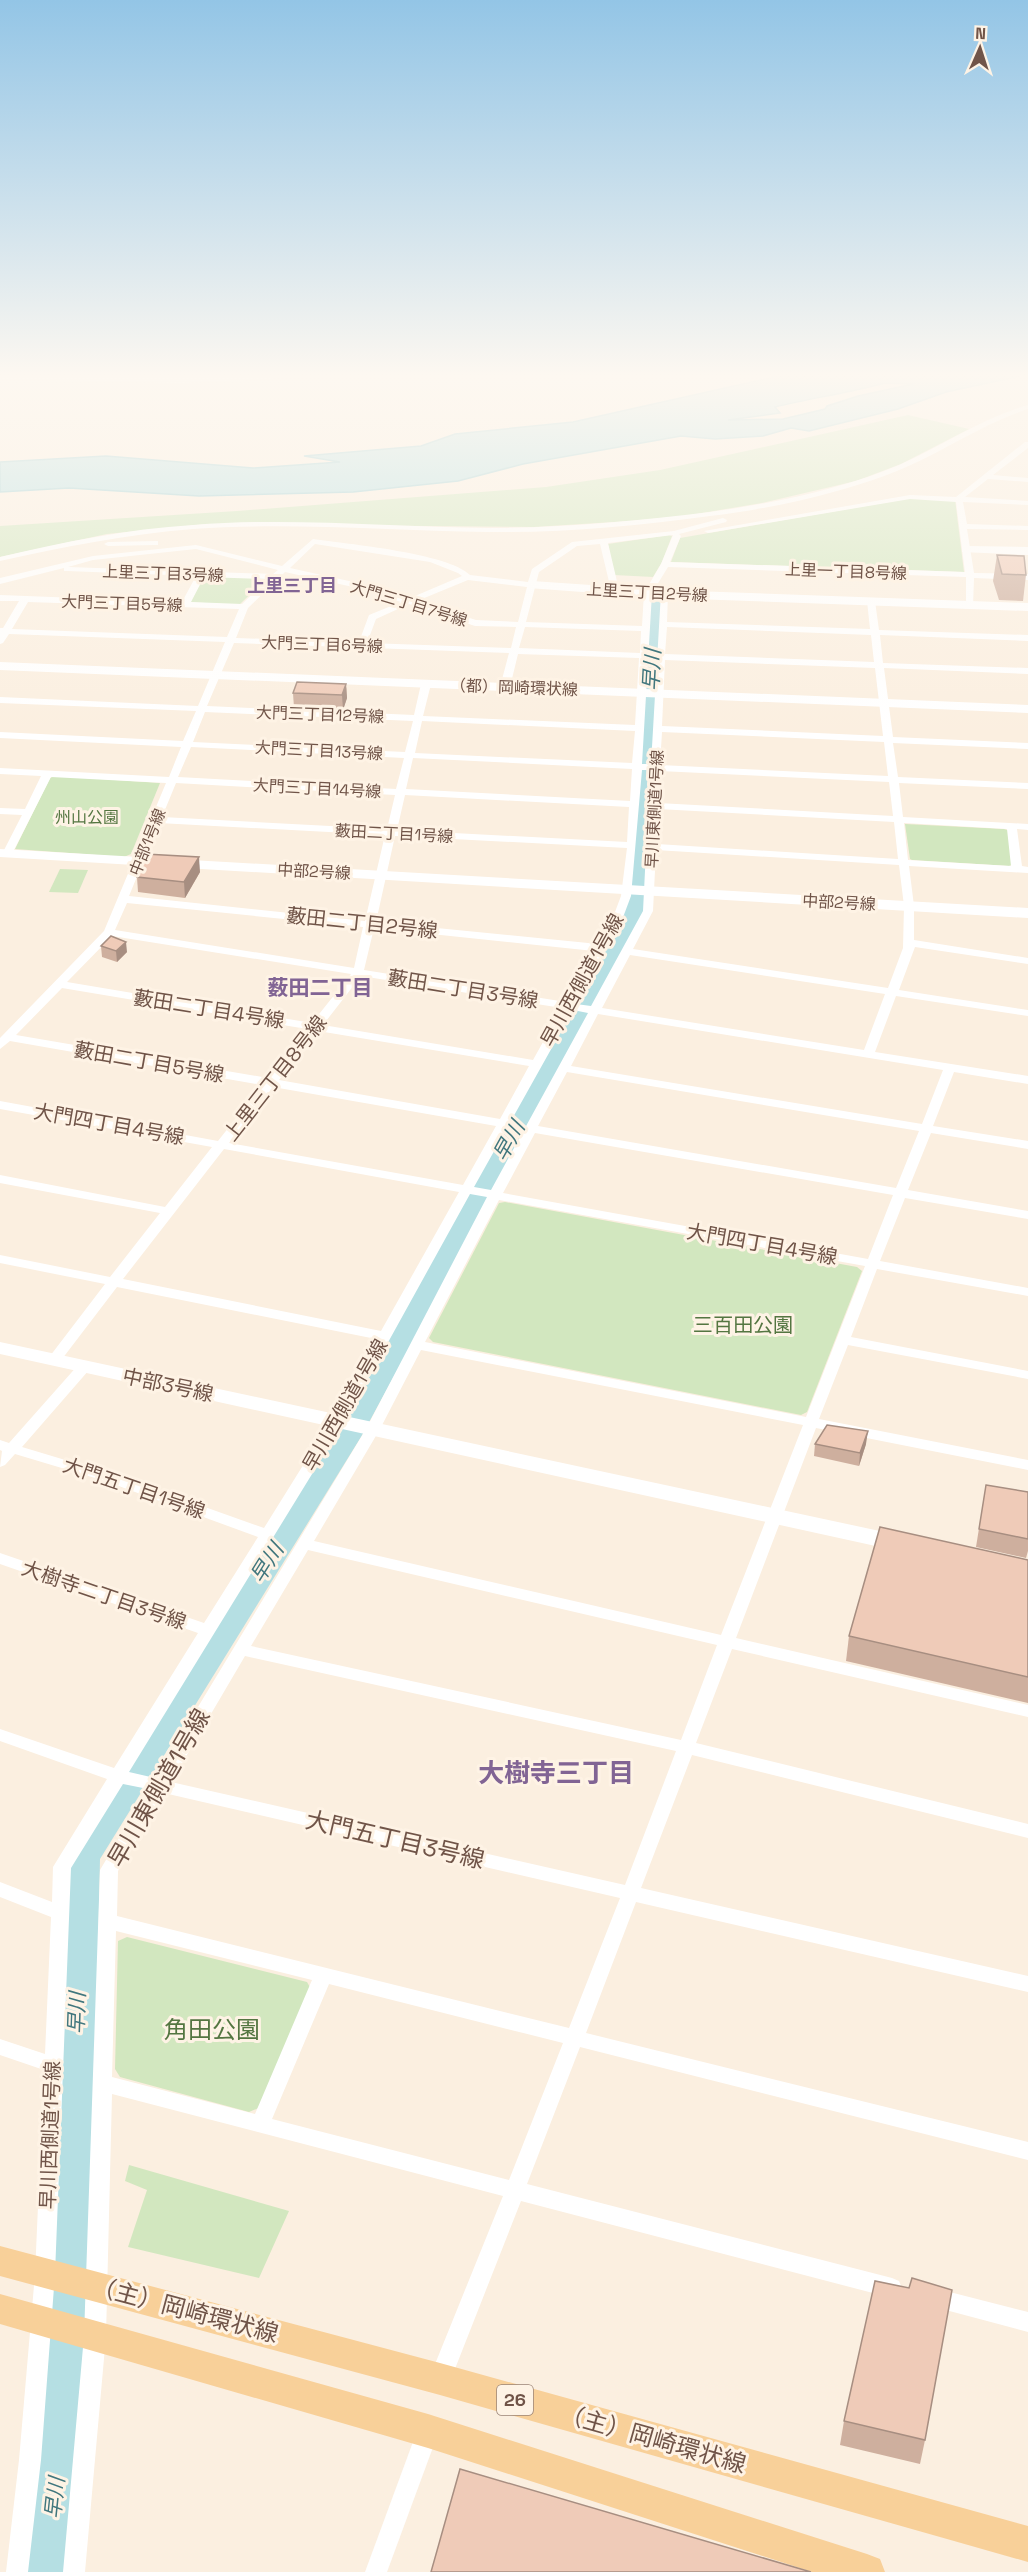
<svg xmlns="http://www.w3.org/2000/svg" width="1028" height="2572" font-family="'Space Grotesk','Noto Sans JP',sans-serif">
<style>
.green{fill:#d2e7bf}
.water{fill:#b5dfe3;stroke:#9ccfd5;stroke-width:1.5;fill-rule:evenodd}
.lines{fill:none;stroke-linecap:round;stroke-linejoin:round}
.river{fill:#b5dfe3;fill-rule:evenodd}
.street{fill:#fff;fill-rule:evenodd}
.secondary{fill:#fff;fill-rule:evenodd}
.primary{fill:#f8d099;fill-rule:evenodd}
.wall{fill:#ceaf9e}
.shaded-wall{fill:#a78e81}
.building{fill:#efcbb8;stroke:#a78e81;stroke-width:1.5}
.labels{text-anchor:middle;stroke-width:6;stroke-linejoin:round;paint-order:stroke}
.far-street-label{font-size:16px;fill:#705448;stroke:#fef3e5}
.far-park-label{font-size:16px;fill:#547641;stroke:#fef3e5}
.far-neighbourhood-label{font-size:18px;font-weight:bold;fill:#816494;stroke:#fef3e5}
.shield{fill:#fef3e5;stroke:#9b8477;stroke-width:1.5}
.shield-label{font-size:18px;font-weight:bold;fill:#705448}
.street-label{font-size:20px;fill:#705448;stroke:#fef3e5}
.park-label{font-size:20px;fill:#547641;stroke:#fef3e5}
.water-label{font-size:21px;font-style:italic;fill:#40767d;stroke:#fef3e5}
.neighbourhood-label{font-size:21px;font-weight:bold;fill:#816494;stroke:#fef3e5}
.near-street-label{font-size:24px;fill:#705448;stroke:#fef3e5}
.near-park-label{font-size:24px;fill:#547641;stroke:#fef3e5}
.near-neighbourhood-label{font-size:26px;font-weight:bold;fill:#816494;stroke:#fef3e5}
</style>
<rect width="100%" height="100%" fill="#fbefe0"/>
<!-- green -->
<g class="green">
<path d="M908 415 969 429 901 464 856 481 762 503 684 516 630 521 534 527 206 524 107 534 0 557V526L237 511 546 487 660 470Z"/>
<path d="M912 498 955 499 964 572 671 562 680 538Z"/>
<path d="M669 535 672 536 662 562 653 577 614 575 608 544Z"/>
<path d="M206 576 265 578 266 579 239 605 188 602 202 577Z"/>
<path d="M55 776 160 783 131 854 124 857 15 849 50 778Z"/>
<path d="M905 824 1004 829 1010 831 1013 864 1009 866 912 860 910 859Z"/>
<path d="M60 869 88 870 78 893 49 892Z"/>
<path d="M505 1202 857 1267 862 1271 807 1412 801 1415 433 1342 429 1338 499 1203Z"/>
<path d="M127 1937 307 1982 311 1989 261 2107 249 2112 120 2077 115 2069 118 1941Z"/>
<path d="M129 2165 289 2211 259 2278 128 2247 147 2190 125 2181Z"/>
</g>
<!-- water -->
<path class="water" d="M779 376H1020L946 392 898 409 809 431 791 428 763 436 715 439 681 436 523 464 458 481 353 492 199 496 69 488 0 492V462L106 456 253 468 340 462 304 456 421 446 455 434 573 422ZM885 383 913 384 858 396 827 406 825 409 783 419 728 420 780 413 775 407C812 398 848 393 885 383Z"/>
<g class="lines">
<!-- river -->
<path class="river" d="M656 592 662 593 665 597 649 898 643 917 361 1437 100 1859 89 2388 86 2445 72 2572H24L40 2445 43 2388 62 1857 331 1437 621 917 627 898 647 597 650 593Z"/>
<!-- street -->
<g class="street">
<path d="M1028 405V409C984 423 946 450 904 468 848 492 771 509 710 516 637 526 562 533 488 532 390 531 291 522 193 529 127 534 64 547 0 561V557C64 542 127 529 193 525 291 517 390 527 488 528 562 528 637 521 710 512 770 504 843 489 899 465 943 446 982 418 1028 405Z"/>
<path d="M1025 442H1028V448L993 475 1028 478V482L988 479 965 497 1028 501V505L963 502 967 524 1028 526V530L967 529 974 573 1028 574V580L974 578 973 606 966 604V577L668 567 652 593 642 764H651L661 592 668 594 667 622 870 629 867 601 871 598 875 601 879 630 1028 635V641L880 635 883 663 1028 668V674L884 668 893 737 1028 743V749L893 743 898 777 1028 783V789L899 783 903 817 1028 824V830L1017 829 1022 866 1028 867V873L909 866 914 906V940L1028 958V964L915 947 899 990 1028 1010V1016L896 996 875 1052 1028 1076V1084L954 1072 933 1126 1028 1141V1149L931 1133 908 1190 1028 1211V1219L905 1198 880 1261 1028 1288V1296L877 1269 851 1337 1028 1371V1379L848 1345 819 1419 1028 1460V1470L816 1428 736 1638 1028 1705V1717L732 1649 696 1743 1028 1824V1838L692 1755 641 1888 1028 1976V1992L636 1902 586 2033 1028 2142V2160L580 2047 527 2184 892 2278 899 2281 902 2288 899 2295 892 2298 521 2201 451 2379 448 2386 440 2389 432 2386 429 2379 503 2196 112 2094 106 2336 85 2572H63L84 2336 100 1870 148 1789 123 1784 71 1868 55 2274 41 2460 28 2572H6L19 2460 35 2274 44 2070 0 2055V2039L45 2054 51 1917 0 1897V1882L52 1902 53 1867 107 1779 0 1741V1729L114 1768 198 1633 0 1564V1553L204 1623 258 1537 105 1481 15 1454 5 1465 0 1467 2 1451 0 1450V1440L9 1443 79 1364H89L91 1367 89 1370 22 1447 115 1475 264 1528 330 1422 376 1339 117 1287 59 1363 54 1364 47 1360 105 1284 0 1263V1255L110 1277 160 1213 0 1183V1175L165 1207 212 1147 0 1109V1101L218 1141 262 1085 10 1041 0 1049V1038L104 931 166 783 51 777 12 854 7 857 2 854 22 815 0 814V808L25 809 41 776 0 774V768L169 777 181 747 0 738V732L183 741 196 711 0 703V697L198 706 225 642 9 634 3 643 0 644V628H3L19 601H0V595L182 602 196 576 67 571H64V568L0 584V578L93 556 196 545 282 566 313 539C347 544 448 553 470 575L528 582 532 569 572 542 674 531 723 518 727 520 726 522 679 534 681 536 670 562 965 572 956 502 910 499 708 533 704 531 910 495 956 497ZM673 535 661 564 644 593 642 626 526 622 539 572 577 546 600 544 611 590 615 593 619 590 608 543ZM315 544 430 562 458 573 462 576 408 599 367 585 290 568ZM196 549 278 570 273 574 68 567 93 560ZM285 572 362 589 401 602 369 615 359 642 236 638 248 608ZM204 577 268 579 242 604 191 602ZM468 580 527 587 518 622 476 620 417 601ZM28 602 239 609 227 637 12 629ZM409 604 475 626 516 627 511 648 367 643 376 619ZM525 627 641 631 640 653 519 648ZM667 627 871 635 874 662 665 654ZM234 643 509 653 500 687 505 690 510 687 518 654 639 658 635 725 423 716 431 684 426 681 421 684 414 715 207 706ZM665 660 875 668 883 736 662 726ZM205 712 413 721 405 752 193 742ZM422 721 635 731 632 763 415 753ZM662 732 884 742 888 776 660 765ZM191 747 404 758 396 789 178 777ZM413 758 632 769 630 801 406 789ZM642 770H650L643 911 591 1006 576 1004 622 920 631 896ZM660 771 889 782 893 816 658 803ZM176 783 395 795 387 829 162 817ZM405 795 629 807 627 842 397 830ZM658 809 894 822 898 859 657 844ZM159 823 385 835 365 921 129 896ZM904 823 1007 829 1011 866 908 860ZM395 836 627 848 621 896 612 920 598 944 376 922ZM656 850 899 865 904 906 903 948 888 988 633 949 653 911ZM127 903 363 927 354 968 115 930ZM374 928 594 951 566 1002 364 970ZM112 936 351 974 312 1023 67 982ZM630 955 885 994 864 1050 602 1008ZM361 976 562 1008 533 1060 323 1025ZM62 988 307 1029 268 1078 16 1035ZM573 1010 588 1013 491 1190 474 1187ZM598 1014 943 1070 922 1124 571 1066ZM318 1031 529 1066 500 1119 279 1080ZM567 1072 919 1131 896 1188 538 1126ZM273 1087 496 1126 463 1185 229 1143ZM535 1133 893 1195 868 1259 503 1193ZM224 1149 459 1192 381 1331 123 1279ZM470 1194 487 1197 366 1429 155 1778 129 1772 344 1422ZM499 1200 865 1266 806 1417 425 1342ZM421 1350 803 1425 721 1635 314 1541 380 1429ZM308 1550 717 1645 681 1740 251 1646ZM245 1656 676 1751 625 1885 171 1782ZM164 1793 620 1898 569 2028 117 1916 118 1871ZM116 1931 312 1980 255 2114 112 2077ZM329 1984 563 2043 509 2180 272 2119Z"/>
<path d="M158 541V545H155L108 546 104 544 108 542Z"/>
<path d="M934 2288 1028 2312V2332L927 2305 924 2298 927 2291Z"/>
<path d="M428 2420 436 2423 439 2431 387 2572H365L417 2431 420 2423Z"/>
</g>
<!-- secondary -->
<g class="secondary">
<path d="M0 376H277L272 379 179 383 0 379Z"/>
<path d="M966 546 1028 547V555L962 552V548Z"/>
<path d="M532 581 664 590 1028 603V611L664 598 528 588 526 585Z"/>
<path d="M0 662 1028 705V713L0 670Z"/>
<path d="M0 849 1028 908V918L0 857Z"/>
<path d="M0 1342 903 1536 911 1539 914 1544 911 1549 903 1552 0 1354Z"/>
</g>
<!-- primary -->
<g class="primary">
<path d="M0 2246 440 2363 1028 2526V2562L440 2395 0 2276Z"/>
<path d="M0 2294 428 2414 867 2554 880 2559 885 2572H812L428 2448 0 2324Z"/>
</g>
</g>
<!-- wall -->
<g class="wall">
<path d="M997 555 1026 575 1023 601 999 600 993 581Z"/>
<path d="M346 684 347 698 343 710 294 708 293 693Z"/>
<path d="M200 872 185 898 138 892 137 877Z"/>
<path d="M101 946 127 952 117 962 102 957Z"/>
<path d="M815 1444H866L859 1466 814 1456Z"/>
<path d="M986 1485 1028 1492V1551L1026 1558 976 1547Z"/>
<path d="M1028 1560V1703L846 1661 849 1636Z"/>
<path d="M844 2421 925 2440 920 2464 840 2445Z"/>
</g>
<!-- shaded-wall -->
<g class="shaded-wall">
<path d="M346 684 347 698 343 710 342 695Z"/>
<path d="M199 857 200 872 185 898 184 882Z"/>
<path d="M126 942 127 952 117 962 116 951Z"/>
<path d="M868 1431 866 1444 859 1466 860 1453Z"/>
</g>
<!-- building -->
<g class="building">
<path d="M997 555 1024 556 1026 575 1002 574Z"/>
<path d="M297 682 346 684 342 695 293 693Z"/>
<path d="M145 854 199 857 184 882 137 877Z"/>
<path d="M111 936 126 942 116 951 101 946Z"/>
<path d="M827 1425 868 1431 860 1453 815 1444Z"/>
<path d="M986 1485 1028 1492V1539L979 1529Z"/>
<path d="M880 1527 1028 1560V1677L849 1636Z"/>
<path d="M912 2278 952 2290 925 2440 844 2421 875 2281 909 2288Z"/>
<path d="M460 2469 811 2572H431Z"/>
</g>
<!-- sky -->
<linearGradient id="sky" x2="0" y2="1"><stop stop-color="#93c5e6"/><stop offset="0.51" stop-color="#fdf8f1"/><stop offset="1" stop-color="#fdf8f1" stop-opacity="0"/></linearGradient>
<rect width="1028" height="736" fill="url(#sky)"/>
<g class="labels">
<!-- far-street labels -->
<g class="far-street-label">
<text transform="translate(846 571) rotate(2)" y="6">上里一丁目8号線</text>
<text transform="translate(163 573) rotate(2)" y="6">上里三丁目3号線</text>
<text transform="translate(647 592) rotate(3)" y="6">上里三丁目2号線</text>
<text transform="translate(122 603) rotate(2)" y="6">大門三丁目5号線</text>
<text transform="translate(409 603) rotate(17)" y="6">大門三丁目7号線</text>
<text transform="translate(322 644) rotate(2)" y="6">大門三丁目6号線</text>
<text transform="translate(514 687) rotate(2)" y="6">（都）岡崎環状線</text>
<text transform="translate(320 714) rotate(2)" y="6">大門三丁目12号線</text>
<text transform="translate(319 750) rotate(3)" y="6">大門三丁目13号線</text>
<text transform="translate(317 788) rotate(3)" y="6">大門三丁目14号線</text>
<text transform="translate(654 809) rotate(-87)" y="6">早川東側道1号線</text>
<text transform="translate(394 833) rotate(3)" y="6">藪田二丁目1号線</text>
<text transform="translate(147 842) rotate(-68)" y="6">中部1号線</text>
<text transform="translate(314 871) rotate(3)" y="6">中部2号線</text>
<text transform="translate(839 902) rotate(3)" y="6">中部2号線</text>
</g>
<!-- far-park labels -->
<g class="far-park-label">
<text x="87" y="823">州山公園</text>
</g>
<!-- far-neighbourhood labels -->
<g class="far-neighbourhood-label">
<text x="292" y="592">上里三丁目</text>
</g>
<!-- shield labels -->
<rect class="shield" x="497" y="2385" width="36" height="30" rx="4.5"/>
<g class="shield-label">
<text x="515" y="2406">26</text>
</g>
<!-- street labels -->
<g class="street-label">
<text transform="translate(362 923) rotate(6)" y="7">藪田二丁目2号線</text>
<text transform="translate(582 980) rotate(-61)" y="7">早川西側道1号線</text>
<text transform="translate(463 989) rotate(9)" y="7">藪田二丁目3号線</text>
<text transform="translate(209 1009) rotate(9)" y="7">藪田二丁目4号線</text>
<text transform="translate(149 1062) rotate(10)" y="7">藪田二丁目5号線</text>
<text transform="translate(275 1078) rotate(-52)" y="7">上里三丁目8号線</text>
<text transform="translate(109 1124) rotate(10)" y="7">大門四丁目4号線</text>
<text transform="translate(762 1244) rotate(10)" y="7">大門四丁目4号線</text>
<text transform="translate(168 1385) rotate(12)" y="7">中部3号線</text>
<text transform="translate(345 1405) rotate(-60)" y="7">早川西側道1号線</text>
<text transform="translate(134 1488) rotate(19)" y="7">大門五丁目1号線</text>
<text transform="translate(104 1595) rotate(19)" y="7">大樹寺二丁目3号線</text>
<text transform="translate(50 2135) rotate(-88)" y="7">早川西側道1号線</text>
</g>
<!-- park labels -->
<g class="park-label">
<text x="743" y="1332">三百田公園</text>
</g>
<!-- water labels -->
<g class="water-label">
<text transform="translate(652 670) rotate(-87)" y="7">早川</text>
<text transform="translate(509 1141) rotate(-61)" y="7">早川</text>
<text transform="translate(267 1563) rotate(-58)" y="7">早川</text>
<text transform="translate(77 2013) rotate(-88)" y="7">早川</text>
<text transform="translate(55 2498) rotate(-84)" y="7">早川</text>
</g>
<!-- neighbourhood labels -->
<g class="neighbourhood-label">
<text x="320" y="995">薮田二丁目</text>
</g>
<!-- near-street labels -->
<g class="near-street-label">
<text transform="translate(159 1788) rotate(-60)" y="8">早川東側道1号線</text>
<text transform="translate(395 1840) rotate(13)" y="8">大門五丁目3号線</text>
<text transform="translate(185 2310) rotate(15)" y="8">（主）岡崎環状線</text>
<text transform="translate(653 2439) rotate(16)" y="8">（主）岡崎環状線</text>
</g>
<!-- near-park labels -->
<g class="near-park-label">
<text x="212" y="2038">角田公園</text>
</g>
<!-- near-neighbourhood labels -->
<g class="near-neighbourhood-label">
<text x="556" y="1782">大樹寺三丁目</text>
</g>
</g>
<!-- north arrow -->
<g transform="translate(980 48) rotate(3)" stroke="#fef3e5" stroke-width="4.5" paint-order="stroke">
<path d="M0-4.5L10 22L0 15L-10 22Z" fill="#705448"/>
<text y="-9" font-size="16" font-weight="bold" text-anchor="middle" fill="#705448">N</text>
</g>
</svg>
